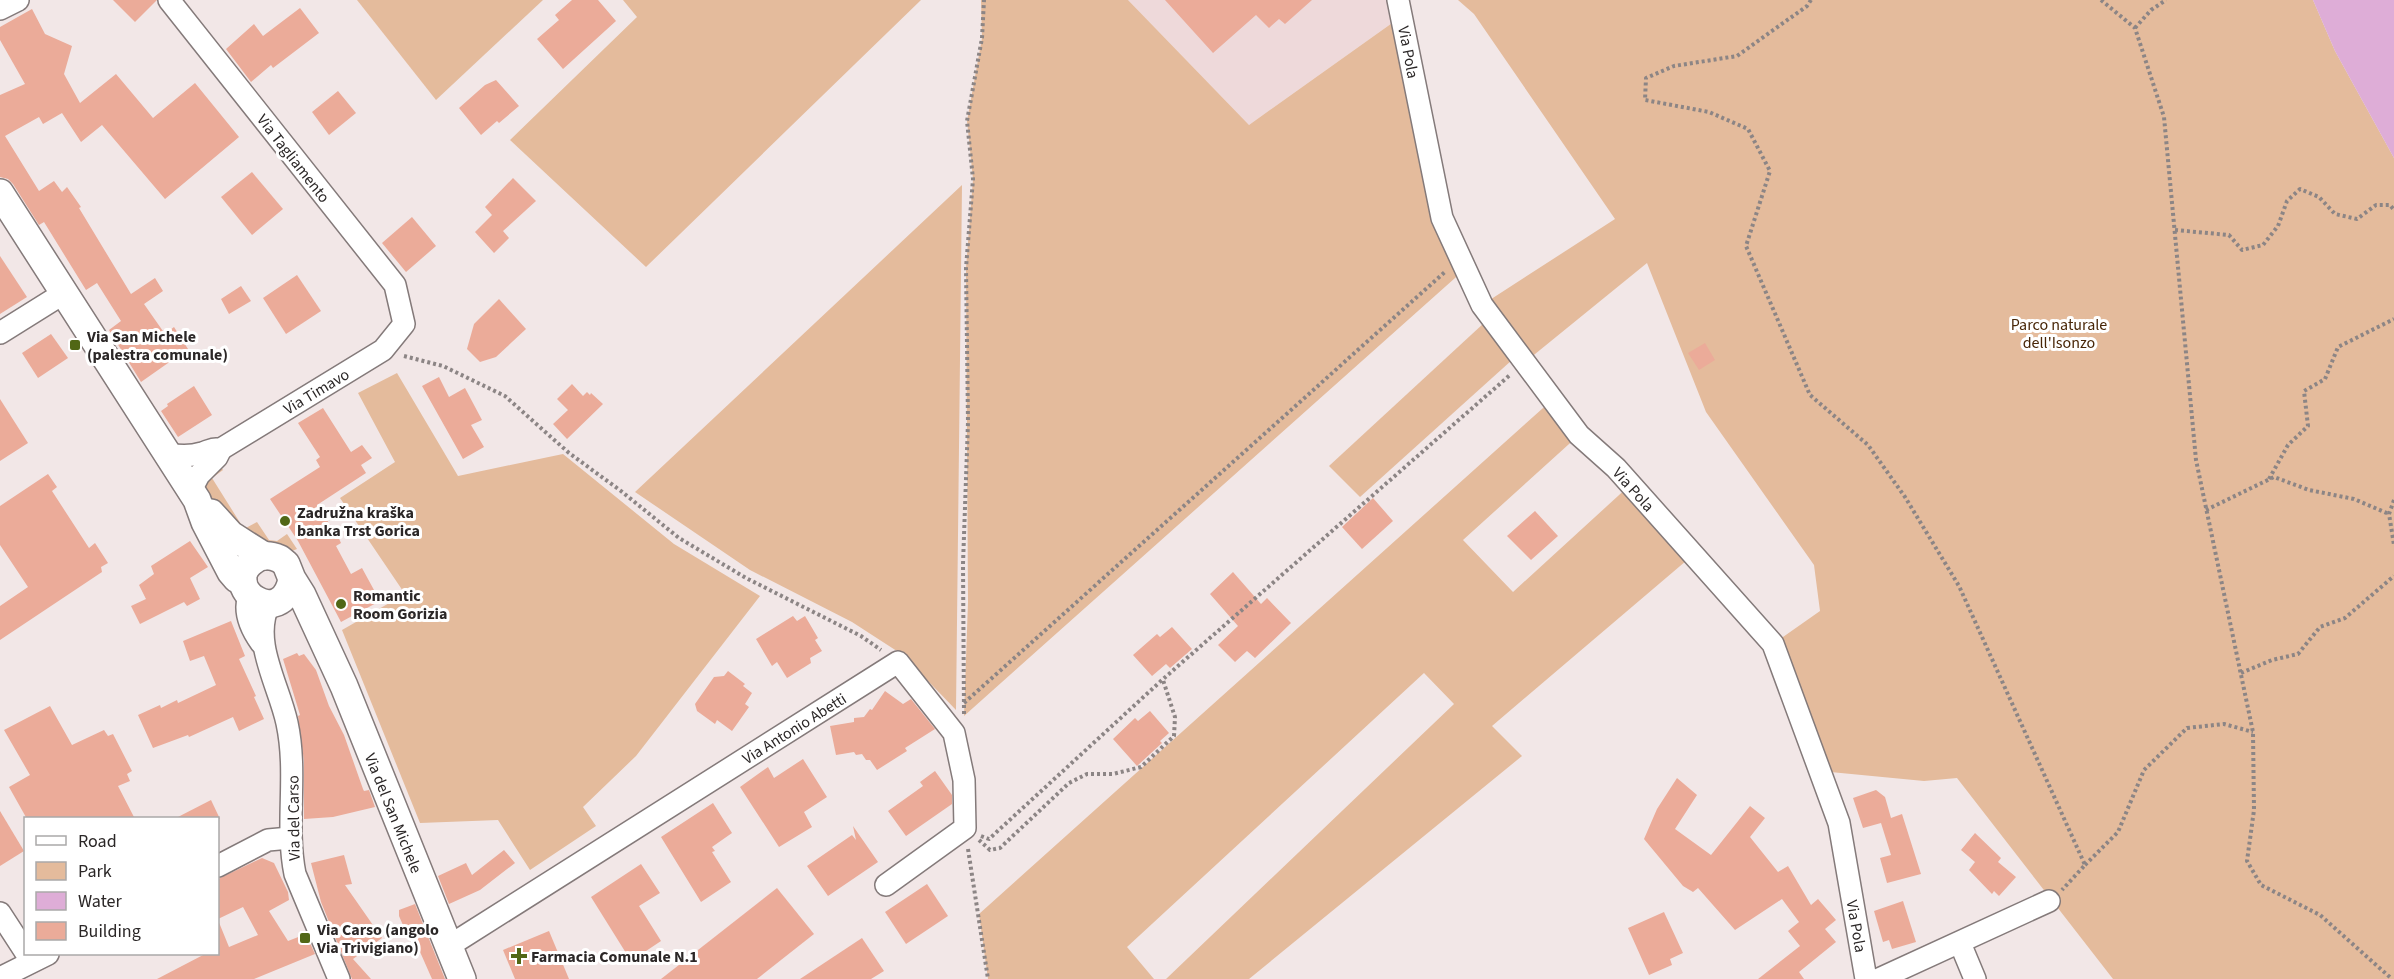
<svg xmlns="http://www.w3.org/2000/svg" width="2394" height="979" font-family="'Source Sans 3',sans-serif">
<style>
.built{fill:#eed9da}
.green{fill:#e4bb9c}
.water{fill:#deadd7}
.building{fill:#ebab99}
.lines{fill:none;stroke-linecap:round;stroke-linejoin:round}
.minor-casing{stroke:#847a7a;stroke-width:24}
.major-casing{stroke:#847a7a;stroke-width:30}
.path{stroke:#8c8585;stroke-width:4;stroke-dasharray:3 3;stroke-linecap:butt}
.minor{stroke:#fff;stroke-width:21}
.major{stroke:#fff;stroke-width:27}
.poi-dot{fill:#516716;stroke:#fff;stroke-width:2}
.labels{text-anchor:middle;stroke-width:6;stroke-linejoin:round;paint-order:stroke}
.street-label{font-size:16px;fill:#2b2727;stroke:#fff}
.park-label{font-size:16px;fill:#482607;stroke:#fff}
.poi-label{font-size:16px;font-weight:bold;fill:#2b2727;stroke:#fff;text-anchor:start}
</style>
<rect width="100%" height="100%" fill="#f2e7e7"/>
<!-- built -->
<path class="built" d="M1128 0H1398L1402 16 1249 125Z"/>
<!-- green -->
<g class="green">
<path d="M357 0H543L436 100Z"/>
<path d="M623 0H921L646 267 510 140 637 17Z"/>
<path d="M981 0H1128L1249 125 1402 16 1464 270 964 716 968 602 966 268 973 179 967 121 982 38Z"/>
<path d="M1458 0H2313L2335 51 2394 158V979H2113L1957 778 1924 781 1820 771 1773 644 1820 611 1814 565 1706 412 1647 263 1524 363 1482 305 1615 219 1474 14Z"/>
<path d="M962 185 956 710 903 655 852 622 750 570 635 492Z"/>
<path d="M1484 323 1512 360 1360 497 1329 466Z"/>
<path d="M397 373 458 476 563 454 674 544 760 596 636 756 583 807 596 826 530 870 498 820 420 823 342 630 405 594 340 498 395 462 358 393Z"/>
<path d="M1552 400 1579 435 1463 540 1513 592 1630 485 1693 555 1492 726 1522 756 1249 979H1166L1454 704 1424 673 1127 947 1154 979H988L979 914Z"/>
<path d="M221 467 223 470 212 478 244 529 257 522 269 540 277 541 287 534 297 549 292 551 280 545 268 542 222 518 205 490V484Z"/>
</g>
<!-- water -->
<path class="water" d="M2313 0H2394V158L2335 51Z"/>
<!-- building -->
<g class="building">
<path d="M113 0H157L135 22Z"/>
<path d="M572 0H598L616 21 563 69 537 39 559 20 555 15Z"/>
<path d="M1165 0H1312L1285 24 1279 19 1269 28 1256 15 1213 53Z"/>
<path d="M300 8 319 33 273 68 271 65 251 82 226 49 254 24 263 36Z"/>
<path d="M32 9 45 34 72 46 64 74 80 103 116 74 153 118 195 83 239 137 165 199 102 125 81 142 62 113 43 124 39 117 5 136 39 191 54 181 62 192 67 187 81 207 79 208 131 294 155 278 163 291 144 304 165 334 174 327 188 349 141 382 109 330 121 321 97 283 86 290 44 222 39 225 13 184 8 179 0 177V95L25 84 0 40V27Z"/>
<path d="M496 80 519 106 499 123 497 121 481 135 459 108 485 85Z"/>
<path d="M338 91 356 113 329 135 312 112Z"/>
<path d="M252 172 283 209 252 235 221 197Z"/>
<path d="M513 178 536 201 503 231 509 238 494 253 475 232 492 215 485 207Z"/>
<path d="M412 217 436 246 406 272 382 243Z"/>
<path d="M0 256 27 297 0 314Z"/>
<path d="M297 275 321 311 286 334 263 298Z"/>
<path d="M241 286 251 301 229 314 221 299Z"/>
<path d="M499 299 526 329 496 357 480 362 467 349 474 324Z"/>
<path d="M51 334 68 358 38 378 22 353Z"/>
<path d="M1705 343 1715 360 1699 370 1688 353Z"/>
<path d="M439 377 449 397 465 388 482 420 471 425 484 447 463 459 422 386Z"/>
<path d="M572 384 583 396 587 392 590 395 591 393 603 404 567 439 553 424 568 410 557 399Z"/>
<path d="M194 386 212 415 178 437 161 411 168 406 167 404Z"/>
<path d="M0 399 28 443 0 461Z"/>
<path d="M323 408 351 452 362 445 372 458 361 465 366 473 317 505 333 529 334 528 341 543 336 546 351 574 362 568 380 601 341 622 298 541 270 499 320 467 316 460 320 457 298 423Z"/>
<path d="M48 474 57 487 52 491 89 548 95 543 108 563 101 567 102 572 0 640V606L28 587 0 545V506Z"/>
<path d="M1373 498 1393 521 1362 549 1342 527Z"/>
<path d="M1535 511 1558 536 1531 560 1507 536Z"/>
<path d="M190 541 208 567 190 578 200 599 187 606 184 602 140 624 131 606 146 599 139 585 154 574 151 566Z"/>
<path d="M1233 572 1261 604 1267 598 1291 623 1255 658 1247 651 1235 662 1218 645 1238 626 1210 594Z"/>
<path d="M793 616 797 621 805 616 818 638 815 640 822 651 810 658 811 663 787 678 777 662 772 666 756 639Z"/>
<path d="M231 621 245 656 239 659 256 696 254 697 264 719 239 731 233 717 189 737 188 735 153 748 138 715 160 705 161 708 177 700 178 703 216 685 204 656 190 661 183 641Z"/>
<path d="M1172 627 1192 649 1170 668 1166 664 1152 676 1133 655 1157 634 1160 637Z"/>
<path d="M297 653 299 656 304 654 316 670 329 706 344 735 363 789 364 791 369 790 375 807 333 817 304 819V761L298 716 300 715 283 659Z"/>
<path d="M728 671 745 684 743 686 752 693 745 704 749 707 732 731 717 720 715 724 697 711 695 704 714 677 724 676Z"/>
<path d="M885 691 903 704 911 699 935 729 905 748 907 751 877 770 870 760H866L862 754 856 755 854 752 836 755 830 726 854 722V718L864 717 870 709 872 710Z"/>
<path d="M50 706 72 745 104 730 108 736 113 734 132 771 127 774 130 781 118 786 135 819H27L9 787 30 775 4 730Z"/>
<path d="M1150 711 1169 733 1160 741 1162 743 1137 766 1113 739 1135 718 1138 721Z"/>
<path d="M803 759 827 797 804 812 812 827 779 847 740 787 768 767 774 778Z"/>
<path d="M935 771 952 795V804L906 836 888 811 923 786 920 782Z"/>
<path d="M1677 778 1697 795 1675 829 1711 855 1750 806 1765 818 1750 837 1778 872 1788 866 1811 905 1818 899 1836 920 1825 929 1836 942 1799 972 1804 979H1758L1800 946 1788 931 1799 922 1782 899 1735 930 1698 888 1693 892 1683 886 1644 839 1657 809Z"/>
<path d="M1876 790 1885 797 1891 818 1902 814 1921 874 1887 883 1880 858 1891 855 1881 823 1863 828 1853 798Z"/>
<path d="M211 800 220 819H174Z"/>
<path d="M713 803 732 833 712 847 715 851 712 852 731 882 701 902 661 837Z"/>
<path d="M0 811 24 851 0 866Z"/>
<path d="M853 826 878 862 828 896 807 866 852 835 856 840Z"/>
<path d="M1975 833 2001 858 1998 862 2016 877 1999 896 1994 891 1992 894 1969 870 1975 862 1961 850Z"/>
<path d="M504 850 515 863 480 890 449 904 438 876 466 863 472 875Z"/>
<path d="M344 855 352 884 345 885 382 938 353 959 371 979H352L321 902 311 863Z"/>
<path d="M262 858 274 863 288 892 289 900 269 911 288 941 306 934 315 954 254 979H157L205 954H218V920L229 947 258 935 243 907 218 919V879Z"/>
<path d="M641 864 660 893 639 906 661 941 631 961 591 897Z"/>
<path d="M927 884 948 916 906 944 885 912Z"/>
<path d="M777 888 814 934 757 979H661Z"/>
<path d="M1903 901 1916 942 1892 949 1889 940 1883 942 1874 911Z"/>
<path d="M415 904 445 979H432L413 936 409 939 399 916V910Z"/>
<path d="M1664 912 1683 953 1670 959 1672 965 1649 975 1628 928Z"/>
<path d="M549 931 569 979H515L503 950Z"/>
<path d="M862 938 884 971 871 979H800Z"/>
</g>
<g class="lines">
<!-- minor casing -->
<g class="minor-casing">
<g id="minor">
<path d="M1398 0 1442 218 1482 305 1579 435 1616 468 1773 644 1839 823 1866 979"/>
<path d="M0 9 18 0"/>
<path d="M0 333 64 293"/>
<path d="M167 454C179 456 190 457 202 453 209 451 212 448 221 449L383 350 404 324 395 285 169 0"/>
<path d="M191 490 199 475 217 457 221 449"/>
<path d="M249 595C243 612 251 629 261 643"/>
<path d="M269 604C251 642 279 685 287 723 298 774 285 824 295 874L339 979"/>
<path d="M218 866 268 840 290 838"/>
<path d="M0 913 26 953"/>
<path d="M1960 943 1975 979"/>
<path d="M449 946 898 662 954 733 964 780 965 828 886 885"/>
<path d="M0 978 48 954"/>
<path d="M1879 979 2049 901"/>
</g>
</g>
<!-- major casing -->
<g class="major-casing">
<g id="major">
<path d="M0 193 197 500 205 522 231 572 237 579 243 581"/>
<path d="M211 513 231 535 264 556"/>
<path d="M292 579C282 632 218 587 253 561 262 554 270 555 280 559L286 564 292 579 302 595 344 686 462 979"/>
</g>
</g>
<!-- path -->
<g class="path">
<path d="M1811 0 1807 6 1737 56 1674 66 1646 78 1645 100 1709 112 1748 129 1770 171 1746 246 1810 395 1868 445 1905 497 1959 586 2085 865 2062 890"/>
<path d="M2101 0 2135 28 2164 117 2196 460 2253 732 2254 810 2247 861 2261 885 2320 915 2392 979"/>
<path d="M2135 28 2151 10 2166 0"/>
<path d="M2175 230 2229 235 2242 250 2263 245 2278 226 2287 201 2300 189 2319 197 2335 214 2357 219 2376 205H2390L2394 210"/>
<path d="M404 356 443 366 505 396 569 453 621 491 679 538 746 578 861 636 881 650"/>
<path d="M2269 479 2288 445 2308 426 2304 391 2325 379 2338 347 2394 319"/>
<path d="M2394 500 2389 514 2394 545"/>
<path d="M2206 510 2274 477 2309 490 2354 499 2389 514"/>
<path d="M2241 673 2272 660 2298 654 2320 627 2345 618 2394 576"/>
<path d="M964 703 1446 271"/>
<path d="M964 714 963 564 968 422 966 268 973 179 967 121 982 38 984 0"/>
<path d="M981 836 989 839 1162 680 1510 375"/>
<path d="M979 840 990 850 1000 848 1069 783 1087 774H1113L1141 767 1174 736 1175 717 1163 680"/>
<path d="M968 849 988 979"/>
<path d="M2085 865 2118 832 2144 770 2187 728 2224 724 2253 732"/>
</g>
<!-- minor -->
<use href="#minor" class="minor"/>
<!-- major -->
<use href="#major" class="major"/>
</g>
<!-- markers -->
<g class="poi-dot">
<rect x="69" y="339" width="12" height="12" rx="3"/>
<circle cx="285" cy="521" r="6"/>
<circle cx="341" cy="604" r="6"/>
<rect x="299" y="932" width="12" height="12" rx="3"/>
<path d="M516 947h6v6h6v6h-6v6h-6v-6h-6v-6h6z"/>
</g>
<g class="labels">
<!-- street labels -->
<g class="street-label">
<text transform="translate(1409 52) rotate(79)" y="6">Via Pola</text>
<text transform="translate(294 158) rotate(52)" y="6">Via Tagliamento</text>
<text transform="translate(316 391) rotate(-31)" y="6">Via Timavo</text>
<text transform="translate(1634 489) rotate(48)" y="6">Via Pola</text>
<text transform="translate(794 728) rotate(-32)" y="6">Via Antonio Abetti</text>
<text transform="translate(394 813) rotate(68)" y="6">Via del San Michele</text>
<text transform="translate(293 818) rotate(-91)" y="6">Via del Carso</text>
<text transform="translate(1857 926) rotate(80)" y="6">Via Pola</text>
</g>
<!-- park labels -->
<g class="park-label">
<text x="2059" y="330">Parco naturale<tspan x="2059" dy="18">dell'Isonzo</tspan></text>
</g>
<!-- poi labels -->
<g class="poi-label">
<text x="87" y="342">Via San Michele<tspan x="87" dy="18">(palestra comunale)</tspan></text>
<text x="297" y="518">Zadružna kraška<tspan x="297" dy="18">banka Trst Gorica</tspan></text>
<text x="353" y="601">Romantic<tspan x="353" dy="18">Room Gorizia</tspan></text>
<text x="317" y="935">Via Carso (angolo<tspan x="317" dy="18">Via Trivigiano)</tspan></text>
<text x="531" y="962">Farmacia Comunale N.1</text>
</g>
</g>
<!-- legend -->
<rect x="24" y="817" width="195" height="138" fill="#ffffff" stroke="#aaa9a9" stroke-width="1.5"/>
<rect x="36" y="836" width="30" height="9" fill="#ffffff" stroke="#aaa9a9" stroke-width="1.5"/>
<text x="78" y="847" font-size="18" fill="#2b2727">Road</text>
<rect x="36" y="862" width="30" height="18" fill="#e4bb9c" stroke="#aaa9a9" stroke-width="1.5"/>
<text x="78" y="877" font-size="18" fill="#2b2727">Park</text>
<rect x="36" y="892" width="30" height="18" fill="#deadd7" stroke="#aaa9a9" stroke-width="1.5"/>
<text x="78" y="907" font-size="18" fill="#2b2727">Water</text>
<rect x="36" y="922" width="30" height="18" fill="#ebab99" stroke="#aaa9a9" stroke-width="1.5"/>
<text x="78" y="937" font-size="18" fill="#2b2727">Building</text>
</svg>
